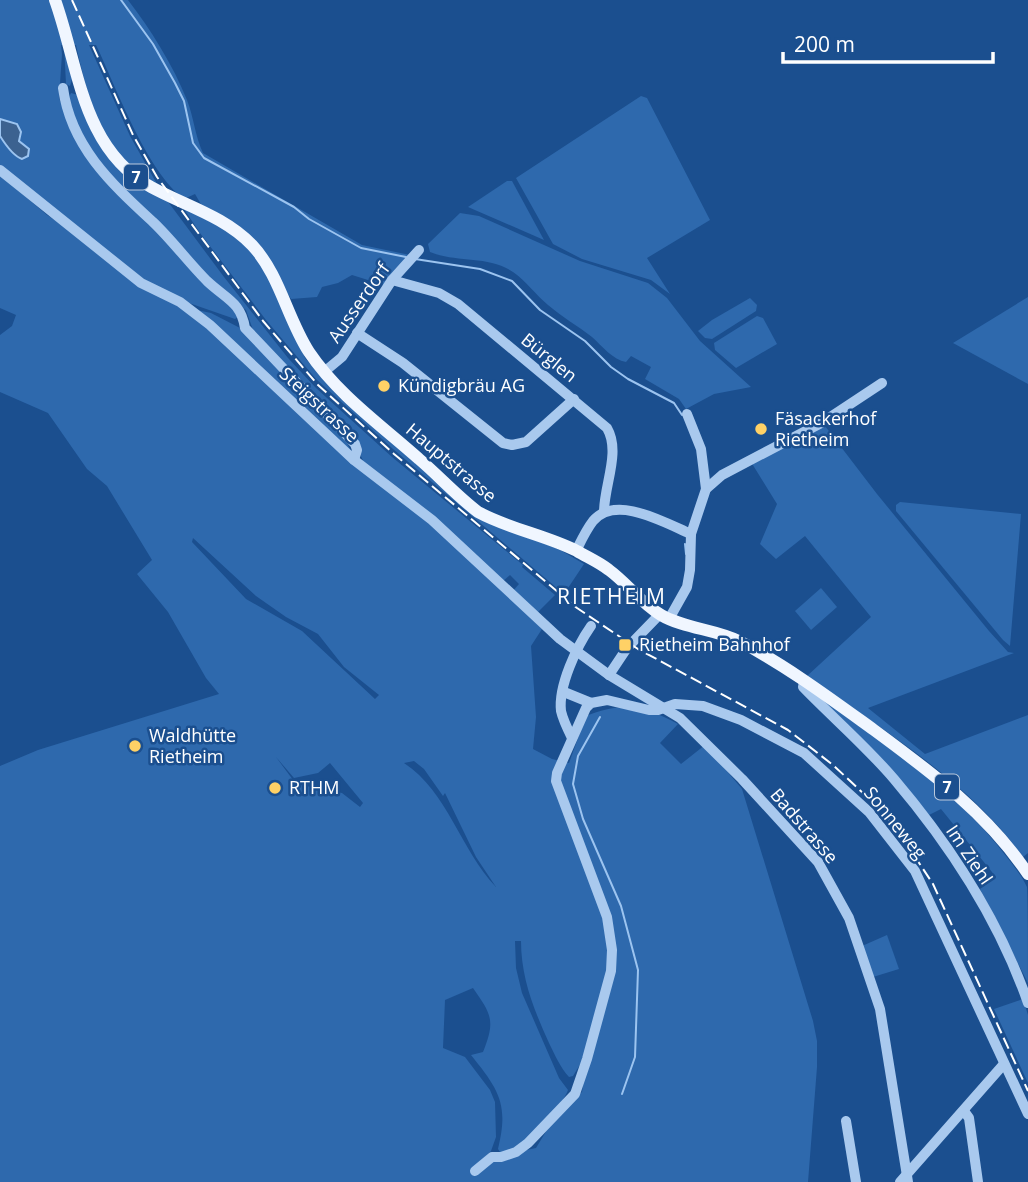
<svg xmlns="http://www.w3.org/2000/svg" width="1028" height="1182" font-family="'Open Sans',sans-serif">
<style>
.green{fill:#2e69ad;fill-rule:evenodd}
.water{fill:#3c6290;stroke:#9cc4f0;stroke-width:2}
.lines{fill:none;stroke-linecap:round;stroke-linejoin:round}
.stream{stroke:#9cc4f0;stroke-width:2}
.minor{stroke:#a9c9ee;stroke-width:10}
.major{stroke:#f0f6ff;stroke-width:12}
.rail{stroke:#fff;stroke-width:2;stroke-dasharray:12 5;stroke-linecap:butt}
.poi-dot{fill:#ffd166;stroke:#1b4f8f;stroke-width:2.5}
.labels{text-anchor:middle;stroke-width:5;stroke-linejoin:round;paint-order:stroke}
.shield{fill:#1b4f8f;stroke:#bbcadd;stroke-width:2}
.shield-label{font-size:16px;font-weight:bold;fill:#fff}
.street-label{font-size:18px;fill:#fff;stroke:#1b4f8f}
.poi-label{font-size:18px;fill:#fff;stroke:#1b4f8f;text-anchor:start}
.quarter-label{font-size:21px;letter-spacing:2px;fill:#fff;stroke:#1b4f8f}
</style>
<rect width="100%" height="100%" fill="#1b4f8f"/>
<!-- green -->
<g class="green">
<path d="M0 0H128C151 30 173 65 187 100 194 118 195 136 203 153L362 245 410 255 384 285 352 275 338 283 322 287 317 297 291 299 269 261 202 206 195 194 184 199C147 172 116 87 96 45H89L130 136 157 184C102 157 88 99 76 45H66L73 76 70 86 66 84 64 45H61L62 54 59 98 75 137 233 306 238 317 235 319 163 294 0 168Z"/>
<path d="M71 93 78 95 92 133 107 156 166 199 224 277 288 358 316 388 392 457 523 565 522 567 555 595 536 614 512 592 519 584 510 575 502 582 366 467 359 452 253 330 246 310 231 298 142 210 92 154 71 114 69 97Z"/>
<path d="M641 96 647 98 710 220 647 258 670 294 651 280 582 259 553 244 516 178Z"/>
<path d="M0 175 47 215 79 236 140 287 178 306 211 313 242 329 347 443 353 455 430 523 542 629 531 646 536 717 533 749 552 759 569 763 586 716C621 701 646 706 678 724L660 743 681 764 705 745 742 789 813 1021 817 1041V1067L808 1182H0V766L38 750 219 694 206 678 168 612 137 574 152 560 107 486 87 469 48 413 0 392V335L12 326 16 315 0 308ZM193 538 256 596 286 617 318 634 344 667 379 695 375 699 302 631 246 599 192 542ZM276 757 294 778 318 773 330 763 363 803 360 807 342 793 296 784ZM414 761 424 769 443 796 445 793 476 857 496 887C460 849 448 792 404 763ZM515 941H521C521 978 534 1010 549 1043 555 1055 560 1067 569 1077L573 1076 581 1063 586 1064 582 1092 559 1110 536 1148 493 1157H485L491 1151 496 1137 495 1102 490 1090 465 1057 443 1048 445 1000 473 988C491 1014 496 1020 483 1052L471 1055C499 1090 509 1104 498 1149L500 1152C505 1152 511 1151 516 1149 528 1143 564 1103 568 1090L559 1078 522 993 516 968Z"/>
<path d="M507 181H512L544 240 468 207Z"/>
<path d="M182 206 217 223 251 251 264 268 305 358 340 398 474 514 562 551 584 564 564 594 393 449 316 379 266 320 200 233Z"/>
<path d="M460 213 479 216 580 261 648 283 667 298 700 341 751 387 714 394 686 409 679 399 645 379 651 367 631 356 626 362C613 360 602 346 592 337 578 326 562 317 548 305 536 295 526 281 513 272 488 255 456 263 430 252L428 244Z"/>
<path d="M1028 297V384L953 343Z"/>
<path d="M750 298 757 305 756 311 712 339 705 338 698 331 712 320Z"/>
<path d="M757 316 763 318 777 344 736 368 715 350 714 343Z"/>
<path d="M825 426 877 494 989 631 1008 652 1014 653 868 708 925 754 1028 715V853L1023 857C970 782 881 729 807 676L871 617 805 536 776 559 760 544 777 504 751 462Z"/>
<path d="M900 502 1021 514 1010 646 1003 640 896 511V505Z"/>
<path d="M821 588 837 607 811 630 795 611Z"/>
<path d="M810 690C878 741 954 787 1006 856 1013 865 1022 876 1027 887 1028 899 1028 966 1028 983L980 889 996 877 941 809 927 816Z"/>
<path d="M887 935 899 969 873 977 862 946Z"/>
<path d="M1023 999 1028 1015V1083L994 1009Z"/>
</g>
<!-- water -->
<path class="water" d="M0 119 17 124 21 132 19 141 29 149 28 156 22 159C13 156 5 144 0 136Z"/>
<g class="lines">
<!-- stream -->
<g class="stream">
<path d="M121 0 153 44 175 83 184 101 193 143 204 158 294 207 309 219 361 248 406 257"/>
<path d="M415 259 480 269 512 281 540 310 585 341 611 367 628 379 674 403 682 415"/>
<path d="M685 544 686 554"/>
<path d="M600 717 578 756 573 784 583 819 621 906 638 970 635 1057 622 1094"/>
</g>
<!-- minor -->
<g class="minor">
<path d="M63 88C71 147 112 184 153 222 172 240 188 262 207 281 226 299 241 302 245 328L355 444 357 450 354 460"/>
<path d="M0 170 141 283 180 302 210 325 354 460 432 520 560 639 609 675 680 718 742 779 818 862 849 918 880 1009 908 1182"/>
<path d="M392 280 439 293 458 304 607 428C621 452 604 485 604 512"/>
<path d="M357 333 403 363 503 443 512 445 526 442 574 399"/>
<path d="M324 372 342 357 392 280 419 250"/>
<path d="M687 414 701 449 706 489"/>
<path d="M576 551C581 541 586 530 593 521 616 494 665 523 691 534"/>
<path d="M669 619 687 587 690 570 691 534 706 489 722 475 823 422 882 383"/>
<path d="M609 675 627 648 660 614"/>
<path d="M804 681 803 687C833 718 866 746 894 779 951 846 999 920 1028 1003"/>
<path d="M564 692 591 703"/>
<path d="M572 738C568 730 563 720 561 711 558 686 577 646 591 626"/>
<path d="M964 1111 969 1118 978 1182"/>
<path d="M846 1121 856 1182"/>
<path d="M475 1171 492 1157H501L516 1152 528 1143 575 1094 587 1059 611 971 612 950 607 917 556 781 557 773 586 708 591 703 607 700 649 710H658L675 704 703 706 741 720 804 753 869 812 915 871 1028 1114"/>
<path d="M900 1182 1003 1065"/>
</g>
<!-- major -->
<path class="major" d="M55 0C79 67 82 149 151 187 186 206 224 216 252 245 280 275 287 318 309 352 338 395 381 425 419 459 439 476 457 496 478 512 509 529 545 535 577 551 587 557 599 562 609 570 627 583 641 603 661 615 685 629 716 629 741 642 788 667 831 699 874 730 931 772 988 814 1028 874"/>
<!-- rail -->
<path class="rail" d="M72 0 133 135 157 177 263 321 318 385 394 454 577 608 638 649 788 730 833 765 879 808 900 834 933 884 1028 1091"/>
</g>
<!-- markers -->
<g class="poi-dot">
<circle cx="384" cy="386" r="7"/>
<circle cx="761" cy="429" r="7"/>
<rect x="618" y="638" width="14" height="14" rx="3.5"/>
<circle cx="135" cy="746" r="7"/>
<circle cx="275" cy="788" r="7"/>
</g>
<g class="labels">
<!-- shield labels -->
<g class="shield">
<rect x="124" y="164.5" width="24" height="25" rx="5"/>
<rect x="935" y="774.5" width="24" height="25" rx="5"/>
</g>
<g class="shield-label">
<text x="136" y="183">7</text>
<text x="947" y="793">7</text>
</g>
<!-- street labels -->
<g class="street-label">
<text transform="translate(359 303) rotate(-55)" y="6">Ausserdorf</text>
<text transform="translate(549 358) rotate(39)" y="6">Bürglen</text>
<text transform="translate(319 405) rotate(43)" y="6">Steigstrasse</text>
<text transform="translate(451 463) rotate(40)" y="6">Hauptstrasse</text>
<text transform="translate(895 823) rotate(51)" y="6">Sonneweg</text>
<text transform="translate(804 826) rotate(49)" y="6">Badstrasse</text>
<text transform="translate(969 855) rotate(56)" y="6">Im Ziehl</text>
</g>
<!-- poi labels -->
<g class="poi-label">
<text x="398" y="392">Kündigbräu AG</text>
<text x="775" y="425">Fäsackerhof<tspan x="775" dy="21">Rietheim</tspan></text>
<text x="639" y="651">Rietheim Bahnhof</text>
<text x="149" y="742">Waldhütte<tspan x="149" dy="21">Rietheim</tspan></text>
<text x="289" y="794">RTHM</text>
</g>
<!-- quarter labels -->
<g class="quarter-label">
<text x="612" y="604">RIETHEIM</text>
</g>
</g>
<!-- scale -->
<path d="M783 52v10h210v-10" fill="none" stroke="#ffffff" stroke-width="3.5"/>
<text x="794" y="52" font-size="21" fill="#ffffff" stroke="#1b4f8f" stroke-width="5" paint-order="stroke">200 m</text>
</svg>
